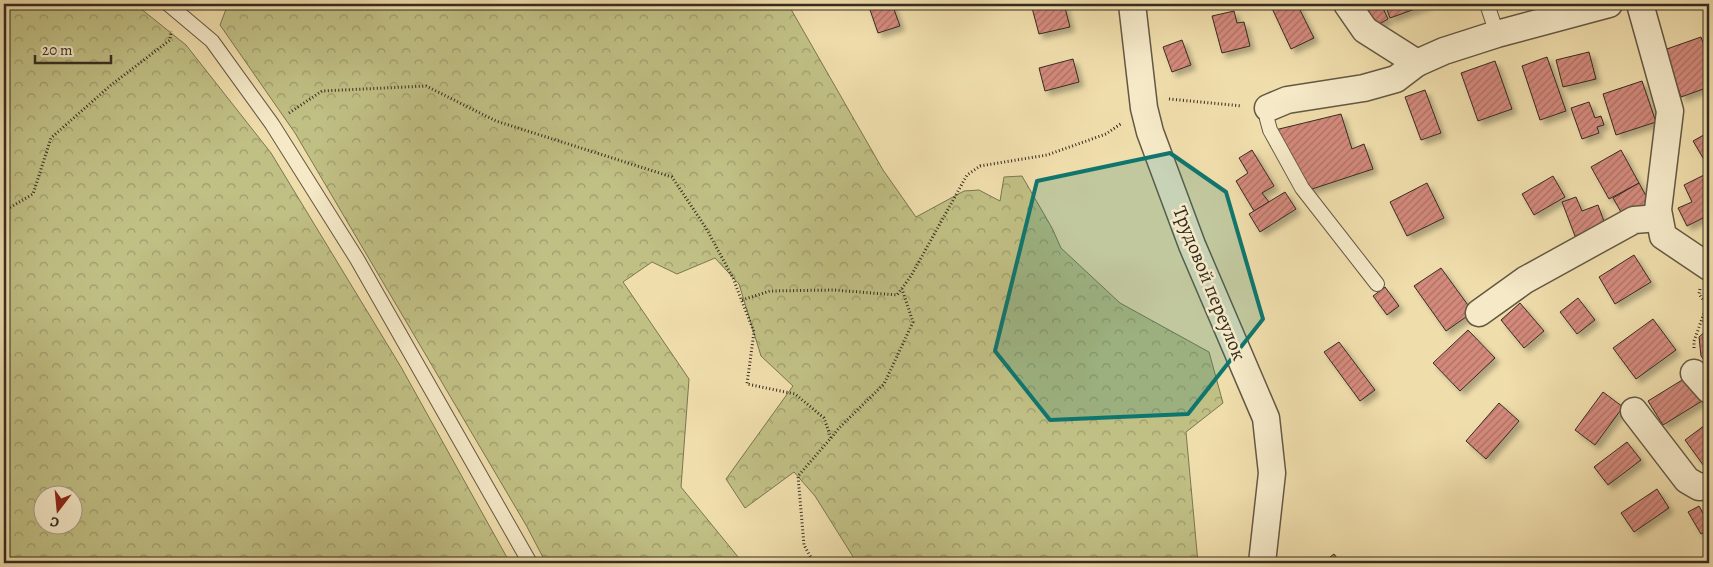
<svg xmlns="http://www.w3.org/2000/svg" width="1713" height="567" font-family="Alegreya,serif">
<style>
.forest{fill:url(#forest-crowns);stroke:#7a7652;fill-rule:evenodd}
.building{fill:url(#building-hatch);stroke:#352c21;filter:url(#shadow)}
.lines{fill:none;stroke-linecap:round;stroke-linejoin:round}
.lane-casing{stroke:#645844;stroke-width:16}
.street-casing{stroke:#645844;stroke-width:29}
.path{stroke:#352c21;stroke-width:3;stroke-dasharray:1 2.5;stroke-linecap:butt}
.lane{stroke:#f5e9c8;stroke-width:14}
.street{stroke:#f5e9c8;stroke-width:26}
.marked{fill:#0f766e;fill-opacity:0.2;stroke:#0f766e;stroke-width:4;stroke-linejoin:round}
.labels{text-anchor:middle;stroke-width:5;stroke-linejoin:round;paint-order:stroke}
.street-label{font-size:20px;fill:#352c21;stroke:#f5e9c8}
</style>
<defs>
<pattern id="forest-crowns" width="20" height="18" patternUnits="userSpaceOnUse" patternTransform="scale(1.25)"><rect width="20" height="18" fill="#c0bf84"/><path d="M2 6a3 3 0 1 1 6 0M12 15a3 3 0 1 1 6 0" fill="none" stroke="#9d9b6c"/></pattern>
<pattern id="building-hatch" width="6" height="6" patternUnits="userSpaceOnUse" patternTransform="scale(1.25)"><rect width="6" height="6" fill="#d3897b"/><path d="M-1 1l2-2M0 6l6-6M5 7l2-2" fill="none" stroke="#ac7064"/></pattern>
<filter id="shadow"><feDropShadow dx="4.5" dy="4.5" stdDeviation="2.5" flood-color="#0004"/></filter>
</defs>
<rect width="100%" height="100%" fill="#efddab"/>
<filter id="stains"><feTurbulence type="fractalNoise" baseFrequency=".004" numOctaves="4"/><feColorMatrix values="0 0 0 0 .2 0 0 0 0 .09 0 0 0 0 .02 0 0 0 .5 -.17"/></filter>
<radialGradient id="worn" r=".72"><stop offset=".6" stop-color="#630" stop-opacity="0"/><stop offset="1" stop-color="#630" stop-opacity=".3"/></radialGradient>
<!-- forest -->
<g class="forest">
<path d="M4 4H135L186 45 271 153 401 367 510 563H4ZM42 494H72V524H42Z"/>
<path d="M228 4H788L883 170 916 217 964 191 979 190 1000 201 1004 177 1022 176 1052 228 1061 248 1120 303 1209 352 1223 403 1186 432 1198 563H857L815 496 794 472 745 508 726 479 793 386 761 356 739 284 715 258 677 274 652 262 623 282 689 379 681 487 743 563H546L526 525 295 133 220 25Z"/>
</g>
<!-- building -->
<g class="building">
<path d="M868 4H892L900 26 878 33Z"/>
<path d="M1031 4H1064L1070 27 1039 34Z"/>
<path d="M1270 4H1297L1314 38 1291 49Z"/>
<path d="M1367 4H1381L1388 19 1376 26 1365 5Z"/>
<path d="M1385 4H1429L1390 18Z"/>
<path d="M1234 11 1237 23 1244 22 1250 46 1222 53 1212 16Z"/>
<path d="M1701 37 1709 59V87L1681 97 1664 50Z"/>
<path d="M1182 40 1191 65 1172 72 1163 47Z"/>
<path d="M1589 52 1596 79 1563 87 1556 60Z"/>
<path d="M1547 57 1566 111 1540 120 1522 66Z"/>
<path d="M1073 59 1079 82 1045 91 1039 68Z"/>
<path d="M1495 61 1512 109 1478 121 1461 73Z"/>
<path d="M1642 81 1656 122 1616 135 1603 94Z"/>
<path d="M1425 90 1441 133 1421 140 1405 97Z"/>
<path d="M1589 102 1595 118 1601 116 1604 125 1597 127 1599 133 1582 139 1571 108Z"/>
<path d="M1341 114 1352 149 1364 144 1373 169 1309 190 1275 130Z"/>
<path d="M1709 132V168L1693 141Z"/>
<path d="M1252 150 1274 186 1262 193 1269 202 1254 211 1236 181 1248 173 1239 158Z"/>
<path d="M1621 150 1639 183 1609 199 1591 167Z"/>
<path d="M1704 175 1709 185V215L1687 226 1678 208 1692 202 1684 185Z"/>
<path d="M1553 176 1565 197 1534 215 1522 194Z"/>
<path d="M1427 183 1444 218 1407 236 1390 202Z"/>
<path d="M1639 183 1651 205 1625 219 1613 198Z"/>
<path d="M1285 192 1296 209 1260 232 1249 214Z"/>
<path d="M1576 197 1582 211 1598 205 1605 224 1575 236 1562 202Z"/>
<path d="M1634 255 1651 282 1615 304 1599 277Z"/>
<path d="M1441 268 1473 312 1446 331 1414 286Z"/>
<path d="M1385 287 1399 306 1387 315 1373 296Z"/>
<path d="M1578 298 1595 320 1577 334 1560 312Z"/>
<path d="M1520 303 1544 331 1524 348 1501 320Z"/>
<path d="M1653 319 1676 350 1636 379 1613 348Z"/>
<path d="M1709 328V358L1705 361 1701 356 1699 337Z"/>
<path d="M1468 330 1495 358 1460 391 1433 363Z"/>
<path d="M1339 342 1375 390 1360 401 1324 352Z"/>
<path d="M1687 377 1702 401 1663 425 1648 401Z"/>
<path d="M1603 392 1623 407 1595 445 1575 430Z"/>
<path d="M1499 403 1519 421 1486 459 1466 441Z"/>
<path d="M1709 422V473L1685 440Z"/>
<path d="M1627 442 1641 460 1608 485 1594 467Z"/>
<path d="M1657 489 1669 508 1634 532 1621 513Z"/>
<path d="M1699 506 1709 524V530L1701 534 1688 512Z"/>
<path d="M1334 554 1341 563H1322Z"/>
</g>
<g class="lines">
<!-- lane casing -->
<g class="lane-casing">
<g id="lane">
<path d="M168 4 212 41 272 124 357 259 530 563"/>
<path d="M1487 4 1497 34"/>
<path d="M1268 108 1267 119 1270 130 1302 188 1377 284"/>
</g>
</g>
<!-- street casing -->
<g class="street-casing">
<g id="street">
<path d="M1132 4 1144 108 1150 132 1192 245 1266 418 1272 473 1262 563"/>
<path d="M1347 4 1365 30 1417 63"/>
<path d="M1640 4 1670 111 1658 210 1663 236 1709 267"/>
<path d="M1268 108 1287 100 1364 88 1396 79 1417 63 1444 51 1497 34 1609 4"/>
<path d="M1479 313 1525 280 1634 220 1658 218"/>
<path d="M1694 373 1709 390"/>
<path d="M1634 411 1687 480 1699 487 1709 486"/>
</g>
</g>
<!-- path -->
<g class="path">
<path d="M1169 99 1242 106"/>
<path d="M289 113 322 91 426 86 496 121 672 177 706 228 733 278 754 332 747 384 795 394 824 418 831 438 798 476 804 545 814 563"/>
<path d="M4 211 33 194 51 138 111 85 170 40 171 31"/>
<path d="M742 300 770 291 834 290 897 295 911 276 967 175 980 166 1047 155 1106 134 1122 123"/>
<path d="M1694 348V341L1707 305 1699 294 1700 289"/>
<path d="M831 438 839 428 884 384 913 322 902 289"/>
</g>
<!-- lane -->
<use href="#lane" class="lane"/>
<!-- street -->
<use href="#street" class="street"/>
</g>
<!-- marked area -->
<path class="marked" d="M1170 153 1226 192 1263 319 1188 414 1050 420 995 351 1037 181Z"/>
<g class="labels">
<!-- street labels -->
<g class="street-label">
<text transform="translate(1210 283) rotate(68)" y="7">Трудовой переулок</text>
</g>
</g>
<!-- margin -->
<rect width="1713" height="567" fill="none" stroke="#efddab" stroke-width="20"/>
<rect x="5" y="5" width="1703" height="557" fill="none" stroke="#352c21" stroke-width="2.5"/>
<rect x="10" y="10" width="1693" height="547" fill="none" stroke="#352c21"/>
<!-- north arrow -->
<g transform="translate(58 510) rotate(196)"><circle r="24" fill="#f5e9c8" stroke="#a89d85"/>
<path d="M0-4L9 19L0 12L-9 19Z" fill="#8f2418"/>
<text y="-8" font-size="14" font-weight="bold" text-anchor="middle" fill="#352c21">С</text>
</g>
<!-- scale -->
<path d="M35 55v8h76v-8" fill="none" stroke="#352c21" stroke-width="2.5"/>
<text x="42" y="55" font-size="15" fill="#352c21" stroke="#f5e9c8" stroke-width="4" paint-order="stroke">20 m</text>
<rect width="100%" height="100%" filter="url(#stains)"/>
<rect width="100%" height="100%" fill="url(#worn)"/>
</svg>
